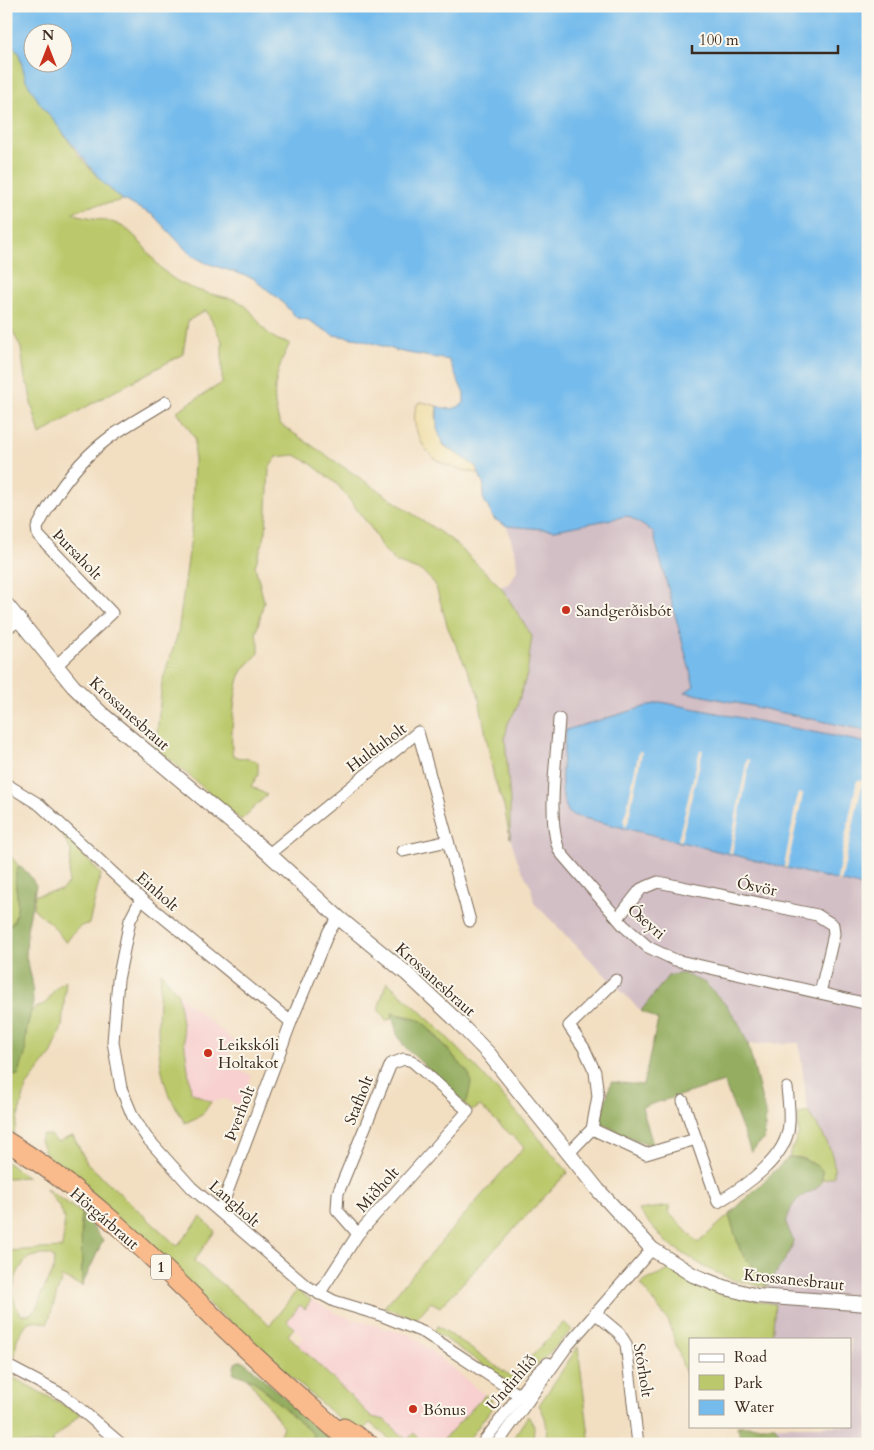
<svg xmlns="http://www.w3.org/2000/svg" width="874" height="1450" font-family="Cardo,serif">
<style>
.built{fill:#f7d0cf}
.industrial{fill:#d2bec5}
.green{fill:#bbc96c;stroke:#7b7a45;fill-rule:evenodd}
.forest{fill:#94ad60;stroke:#686c3f}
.sand{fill:#eeda9e;stroke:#94825e}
.water{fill:#75bbec;stroke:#587285;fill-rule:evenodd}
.pier{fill:#f2dec1}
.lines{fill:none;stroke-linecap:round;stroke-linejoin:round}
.minor-casing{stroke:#7b6957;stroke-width:13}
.tertiary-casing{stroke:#7b6957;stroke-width:16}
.trunk-casing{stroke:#7b6957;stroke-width:21}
.minor{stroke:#fff;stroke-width:11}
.tertiary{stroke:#fff;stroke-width:14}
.trunk{stroke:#fabb8c;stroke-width:19}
.poi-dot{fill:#c8321e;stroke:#fbf7ec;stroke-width:2}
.labels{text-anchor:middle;stroke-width:4;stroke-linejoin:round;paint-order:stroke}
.shield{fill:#fbf7ec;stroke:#75685c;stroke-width:1}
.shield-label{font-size:15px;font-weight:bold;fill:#3b2a1e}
.street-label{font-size:16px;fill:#3b2a1e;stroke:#fbf7ec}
.poi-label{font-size:16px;fill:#3b2a1e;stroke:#fbf7ec;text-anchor:start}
</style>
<rect width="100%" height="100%" fill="#fbf7ec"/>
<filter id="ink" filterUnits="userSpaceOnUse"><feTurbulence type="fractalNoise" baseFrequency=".02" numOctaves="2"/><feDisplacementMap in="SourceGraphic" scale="10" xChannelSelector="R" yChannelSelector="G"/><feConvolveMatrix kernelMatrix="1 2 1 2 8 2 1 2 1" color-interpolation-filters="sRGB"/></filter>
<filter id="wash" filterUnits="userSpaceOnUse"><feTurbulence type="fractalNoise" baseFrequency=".0096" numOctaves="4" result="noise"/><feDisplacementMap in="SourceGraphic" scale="20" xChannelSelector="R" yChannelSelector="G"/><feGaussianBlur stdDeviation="1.12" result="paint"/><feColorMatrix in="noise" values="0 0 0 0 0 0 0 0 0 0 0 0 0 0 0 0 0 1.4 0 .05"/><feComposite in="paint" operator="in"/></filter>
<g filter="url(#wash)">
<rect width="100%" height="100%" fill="#f2dec1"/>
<!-- built -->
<g class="built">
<path d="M178 994 235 1042 225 1064 252 1076 241 1106 225 1099 211 1102 191 1092Z"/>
<path d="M311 1300 342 1316 412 1336 485 1395 439 1444H425L414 1433 407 1440 385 1420 372 1417 297 1344 303 1338 287 1321 300 1305 305 1309Z"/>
</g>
<!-- industrial -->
<path class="industrial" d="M628 516 653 532 694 686 686 692 868 731V743L661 702 571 815 868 888V1444L786 1443 775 1426H850V1339H772L775 1305 765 1303 767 1287 791 1250 793 1240 786 1223 791 1208 798 1199 820 1186 835 1168 830 1149 808 1112 799 1043 748 1044 727 1006 711 989 684 975 668 976 641 1011 534 903 531 886 520 867 510 838V802L505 738 508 723 523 688 501 587 510 583 517 570 516 556 507 526 555 530Z"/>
<!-- green -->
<g class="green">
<path d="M6 36 19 54 26 80 79 156 102 182 123 200C106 205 88 204 72 213 92 220 111 217 129 231 147 246 156 269 177 281 189 288 205 293 220 296 226 298 233 298 238 301 261 313 259 339 290 343 276 371 269 394 280 424L453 541 501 587 532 636 527 674 516 709 508 723 505 738 510 802V838L504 806 494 778 478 693 448 628 435 584 423 572 396 562 383 549 371 528 338 485 310 463 295 455 277 457 269 468 266 532 255 566 264 601 256 635 259 643V653C253 660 245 666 241 674 235 683 229 745 233 755 241 760 250 757 258 762V775L251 786 267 795 241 820 152 744 157 734 162 682 178 633 191 537 195 438 177 411 222 383V341L206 310 188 321 183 354 84 408 40 435 31 403 29 387 25 380 21 348 6 317Z"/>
<path d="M60 831 101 874 89 924C78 924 72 935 66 943L53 926 33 908 35 895 61 890 68 884 71 851Z"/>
<path d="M6 851 19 866C9 883 25 900 12 924L6 925Z"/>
<path d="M161 972 178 994 191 1092 211 1102 202 1115 185 1123C180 1113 172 1103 168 1092 154 1055 158 1011 161 972Z"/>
<path d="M66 980 62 1027 52 1053 26 1087 13 1136 6 1133V1073L18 1076C25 1055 25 1033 31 1011L47 1002 55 989Z"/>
<path d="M387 982C454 1038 512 1106 568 1172L440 1307 431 1302 416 1319 384 1307 524 1147 480 1106 472 1111 464 1103 469 1074 433 1032 412 1017 392 1013 393 1017 386 1021 378 1009Z"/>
<path d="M808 1112C821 1131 836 1151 834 1176L823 1180 822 1170 803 1158 789 1157 799 1133 798 1114Z"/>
<path d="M42 1135H50L57 1142 73 1136 87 1163 177 1246 201 1217 215 1231 194 1261 270 1325 297 1290 311 1300 305 1309 300 1305 287 1321 294 1328 288 1335 372 1417 385 1420 407 1440 414 1433 425 1444H395L370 1423 362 1431 340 1420 153 1255 49 1160 40 1141Z"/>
<path d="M6 1162 28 1177 6 1178Z"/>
<path d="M45 1188 81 1213 82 1286 62 1277 48 1323 33 1321 27 1323 17 1339 15 1356 6 1351V1251L62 1248C66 1215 66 1214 45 1188ZM40 1255H49L54 1258 53 1272 42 1292 37 1309 30 1314 22 1315C6 1297 14 1273 28 1258Z"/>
<path d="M670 1206 668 1212 698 1243 729 1215 740 1250 767 1287 733 1280 706 1268 667 1243 638 1210Z"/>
<path d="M671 1268 721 1294 775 1304 772 1339H690L688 1381 668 1320 640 1284C650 1277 661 1276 671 1268Z"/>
<path d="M564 1322 572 1330 523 1379 513 1383 507 1381 434 1331 438 1326 512 1377Z"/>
<path d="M578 1347 590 1444H544C549 1429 547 1419 539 1405Z"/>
<path d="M246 1376 253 1380 313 1434 312 1444H277L283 1426Z"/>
<path d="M14 1378 80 1414 53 1440V1444H6V1416Z"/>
<path d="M485 1395 491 1399 492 1408 465 1444H439Z"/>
<path d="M528 1416 534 1426 533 1444H509Z"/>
</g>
<!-- forest -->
<g class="forest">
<path d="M19 866 27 872 36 885 27 929 26 957 32 980 33 1003 26 1031 25 1055 18 1076 6 1073V925L12 924C25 900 9 883 19 866Z"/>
<path d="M677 974H684L705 983 727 1006 738 1022 748 1044 766 1116 764 1139 751 1152 724 1082 642 1107 653 1145 636 1140 600 1123 611 1082 643 1085 658 1020 641 1011 668 976Z"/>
<path d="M392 1013 422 1021 469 1074 471 1083 467 1102 464 1103 404 1046 397 1034Z"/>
<path d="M789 1157C802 1158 811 1161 822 1170 825 1194 808 1188 796 1201 791 1207 788 1215 786 1223L793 1240 791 1250 767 1287 740 1250 729 1215Z"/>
<path d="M81 1213 103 1240 82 1286Z"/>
<path d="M239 1361H244L337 1444H312L313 1434 253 1380 233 1373 235 1363Z"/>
<path d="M737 1426H775L786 1444H743Z"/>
</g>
<!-- sand -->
<path class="sand" d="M422 402 437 406 436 416 443 445 475 466 480 474C468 471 454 469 442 463 424 455 407 423 418 403Z"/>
<!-- water -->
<g class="water">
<path d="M6 6H868V731L685 692 694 686 653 532 628 516 555 530 507 526 494 519 483 498 484 486 476 466 444 445 437 429V406C448 410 455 410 464 403V394L449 360 402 352 359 339 333 335 308 320 297 318 279 299 253 278 206 263 191 255 153 215 123 200 102 182 39 102 26 80 19 54 6 36ZM32 32H62V62H32Z"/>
<path d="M661 702 868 743V888L571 815C555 796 564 754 566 730Z"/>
</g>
<!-- pier -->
<g class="pier">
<path d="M700 750H703L681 841 678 840Z"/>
<path d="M639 751 642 752 628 823 625 828 624 821Z"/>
<path d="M747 759 750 760 732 854 729 853Z"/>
<path d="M857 780 863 781 841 882 837 881 838 872Z"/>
<path d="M798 793 803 794 787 868 784 867Z"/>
</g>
</g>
<g filter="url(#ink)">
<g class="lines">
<!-- minor casing -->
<g class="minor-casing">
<g id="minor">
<path d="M57 665 112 613 38 535 37 528C54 495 75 464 105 441 124 426 146 415 166 402"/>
<path d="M559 719C557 754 546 822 560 852L624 926 648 947 675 960 868 1004"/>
<path d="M6 784 40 805 141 899 291 1022"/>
<path d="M403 851 448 841"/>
<path d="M269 854 418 732 470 921"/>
<path d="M141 899 130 920 118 980 113 1042 121 1088 133 1117 147 1138 192 1188 306 1286 334 1301 380 1315 425 1333 528 1401"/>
<path d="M618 918 641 889 658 882 817 915 833 925 834 934 820 993"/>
<path d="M683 1101 718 1202C745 1186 788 1158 789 1123 790 1111 788 1099 787 1088"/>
<path d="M592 1129 646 1154 696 1139"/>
<path d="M569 1153 592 1129 598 1096 595 1072 584 1048 569 1026 616 980"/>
<path d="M220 1211 291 1022 329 931 339 918"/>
<path d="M319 1294 358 1234 468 1111 412 1061 404 1059 391 1064 338 1193 337 1210 358 1234"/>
<path d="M595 1313 619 1333 626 1344 638 1444"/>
<path d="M6 1365 65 1396 121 1444"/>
<path d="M482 1444 533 1377 548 1363"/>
<path d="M497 1444 568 1345 652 1249"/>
</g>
</g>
<!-- tertiary casing -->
<g class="tertiary-casing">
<g id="tertiary">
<path d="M6 604 73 686 102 714 269 854 339 918 406 973 454 1018 489 1054 598 1190 652 1249 693 1275 723 1287 757 1296 868 1304"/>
<path d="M6 627 19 619"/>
</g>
</g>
<!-- trunk casing -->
<g class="trunk-casing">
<g id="trunk">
<path d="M6 1141C90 1192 161 1266 231 1334 270 1372 311 1407 352 1444"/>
<path d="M344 1428 369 1444"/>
</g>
</g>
<!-- minor -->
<use href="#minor" class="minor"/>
<!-- tertiary -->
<use href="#tertiary" class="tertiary"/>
<!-- trunk -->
<use href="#trunk" class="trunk"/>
</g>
</g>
<!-- markers -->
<g class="poi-dot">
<circle cx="566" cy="610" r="5"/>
<circle cx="208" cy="1053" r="5"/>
<circle cx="413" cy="1409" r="5"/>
</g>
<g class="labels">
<!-- shield labels -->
<rect class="shield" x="151" y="1254.5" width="20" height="25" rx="4"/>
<g class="shield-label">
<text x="161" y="1272">1</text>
</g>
<!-- street labels -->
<g class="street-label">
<text transform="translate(78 554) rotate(46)" y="6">Þursaholt</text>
<text transform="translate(130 713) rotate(42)" y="6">Krossanesbraut</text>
<text transform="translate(376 747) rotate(-37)" y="6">Hulduholt</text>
<text transform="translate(757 886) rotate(12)" y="6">Ósvör</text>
<text transform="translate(158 891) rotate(41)" y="6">Einholt</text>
<text transform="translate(647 921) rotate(41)" y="6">Óseyri</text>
<text transform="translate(436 979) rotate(42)" y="6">Krossanesbraut</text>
<text transform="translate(358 1100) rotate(-68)" y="6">Stafholt</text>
<text transform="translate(239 1113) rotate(-69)" y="6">Þverholt</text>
<text transform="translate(377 1189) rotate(-48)" y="6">Miðholt</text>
<text transform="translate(235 1203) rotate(41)" y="6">Langholt</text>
<text transform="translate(105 1218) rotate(41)" y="6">Hörgárbraut</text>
<text transform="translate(794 1279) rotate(6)" y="6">Krossanesbraut</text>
<text transform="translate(644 1370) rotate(81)" y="6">Stórholt</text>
<text transform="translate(511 1382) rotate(-49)" y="6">Undirhlíð</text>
</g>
<!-- poi labels -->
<g class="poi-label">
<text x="576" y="616">Sandgerðisbót</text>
<text x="218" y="1050">Leikskóli<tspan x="218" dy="18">Holtakot</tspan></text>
<text x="423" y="1415">Bónus</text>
</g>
</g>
<!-- margin -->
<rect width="874" height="1450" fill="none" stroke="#fbf7ec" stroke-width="25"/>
<!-- legend -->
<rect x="689" y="1338" width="162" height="90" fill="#fbf7ec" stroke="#aea59a"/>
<rect x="699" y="1354" width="25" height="8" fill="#ffffff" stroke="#aea59a"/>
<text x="734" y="1362" font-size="15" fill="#3b2a1e">Road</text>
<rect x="699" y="1375" width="25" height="15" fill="#bbc96c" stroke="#aea59a"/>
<text x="734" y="1388" font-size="15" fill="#3b2a1e">Park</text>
<rect x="699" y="1400" width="25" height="15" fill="#75bbec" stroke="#aea59a"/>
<text x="734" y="1412" font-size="15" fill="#3b2a1e">Water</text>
<!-- north arrow -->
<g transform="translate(48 48)"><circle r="24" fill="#fbf7ec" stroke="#aea59a"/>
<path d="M0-4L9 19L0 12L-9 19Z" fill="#c8321e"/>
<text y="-8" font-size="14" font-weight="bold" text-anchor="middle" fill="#3b2a1e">N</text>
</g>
<!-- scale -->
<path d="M692 45v8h146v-8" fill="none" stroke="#3b2a1e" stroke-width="2.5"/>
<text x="699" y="45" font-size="15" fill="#3b2a1e" stroke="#fbf7ec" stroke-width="4" paint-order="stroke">100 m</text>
</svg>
